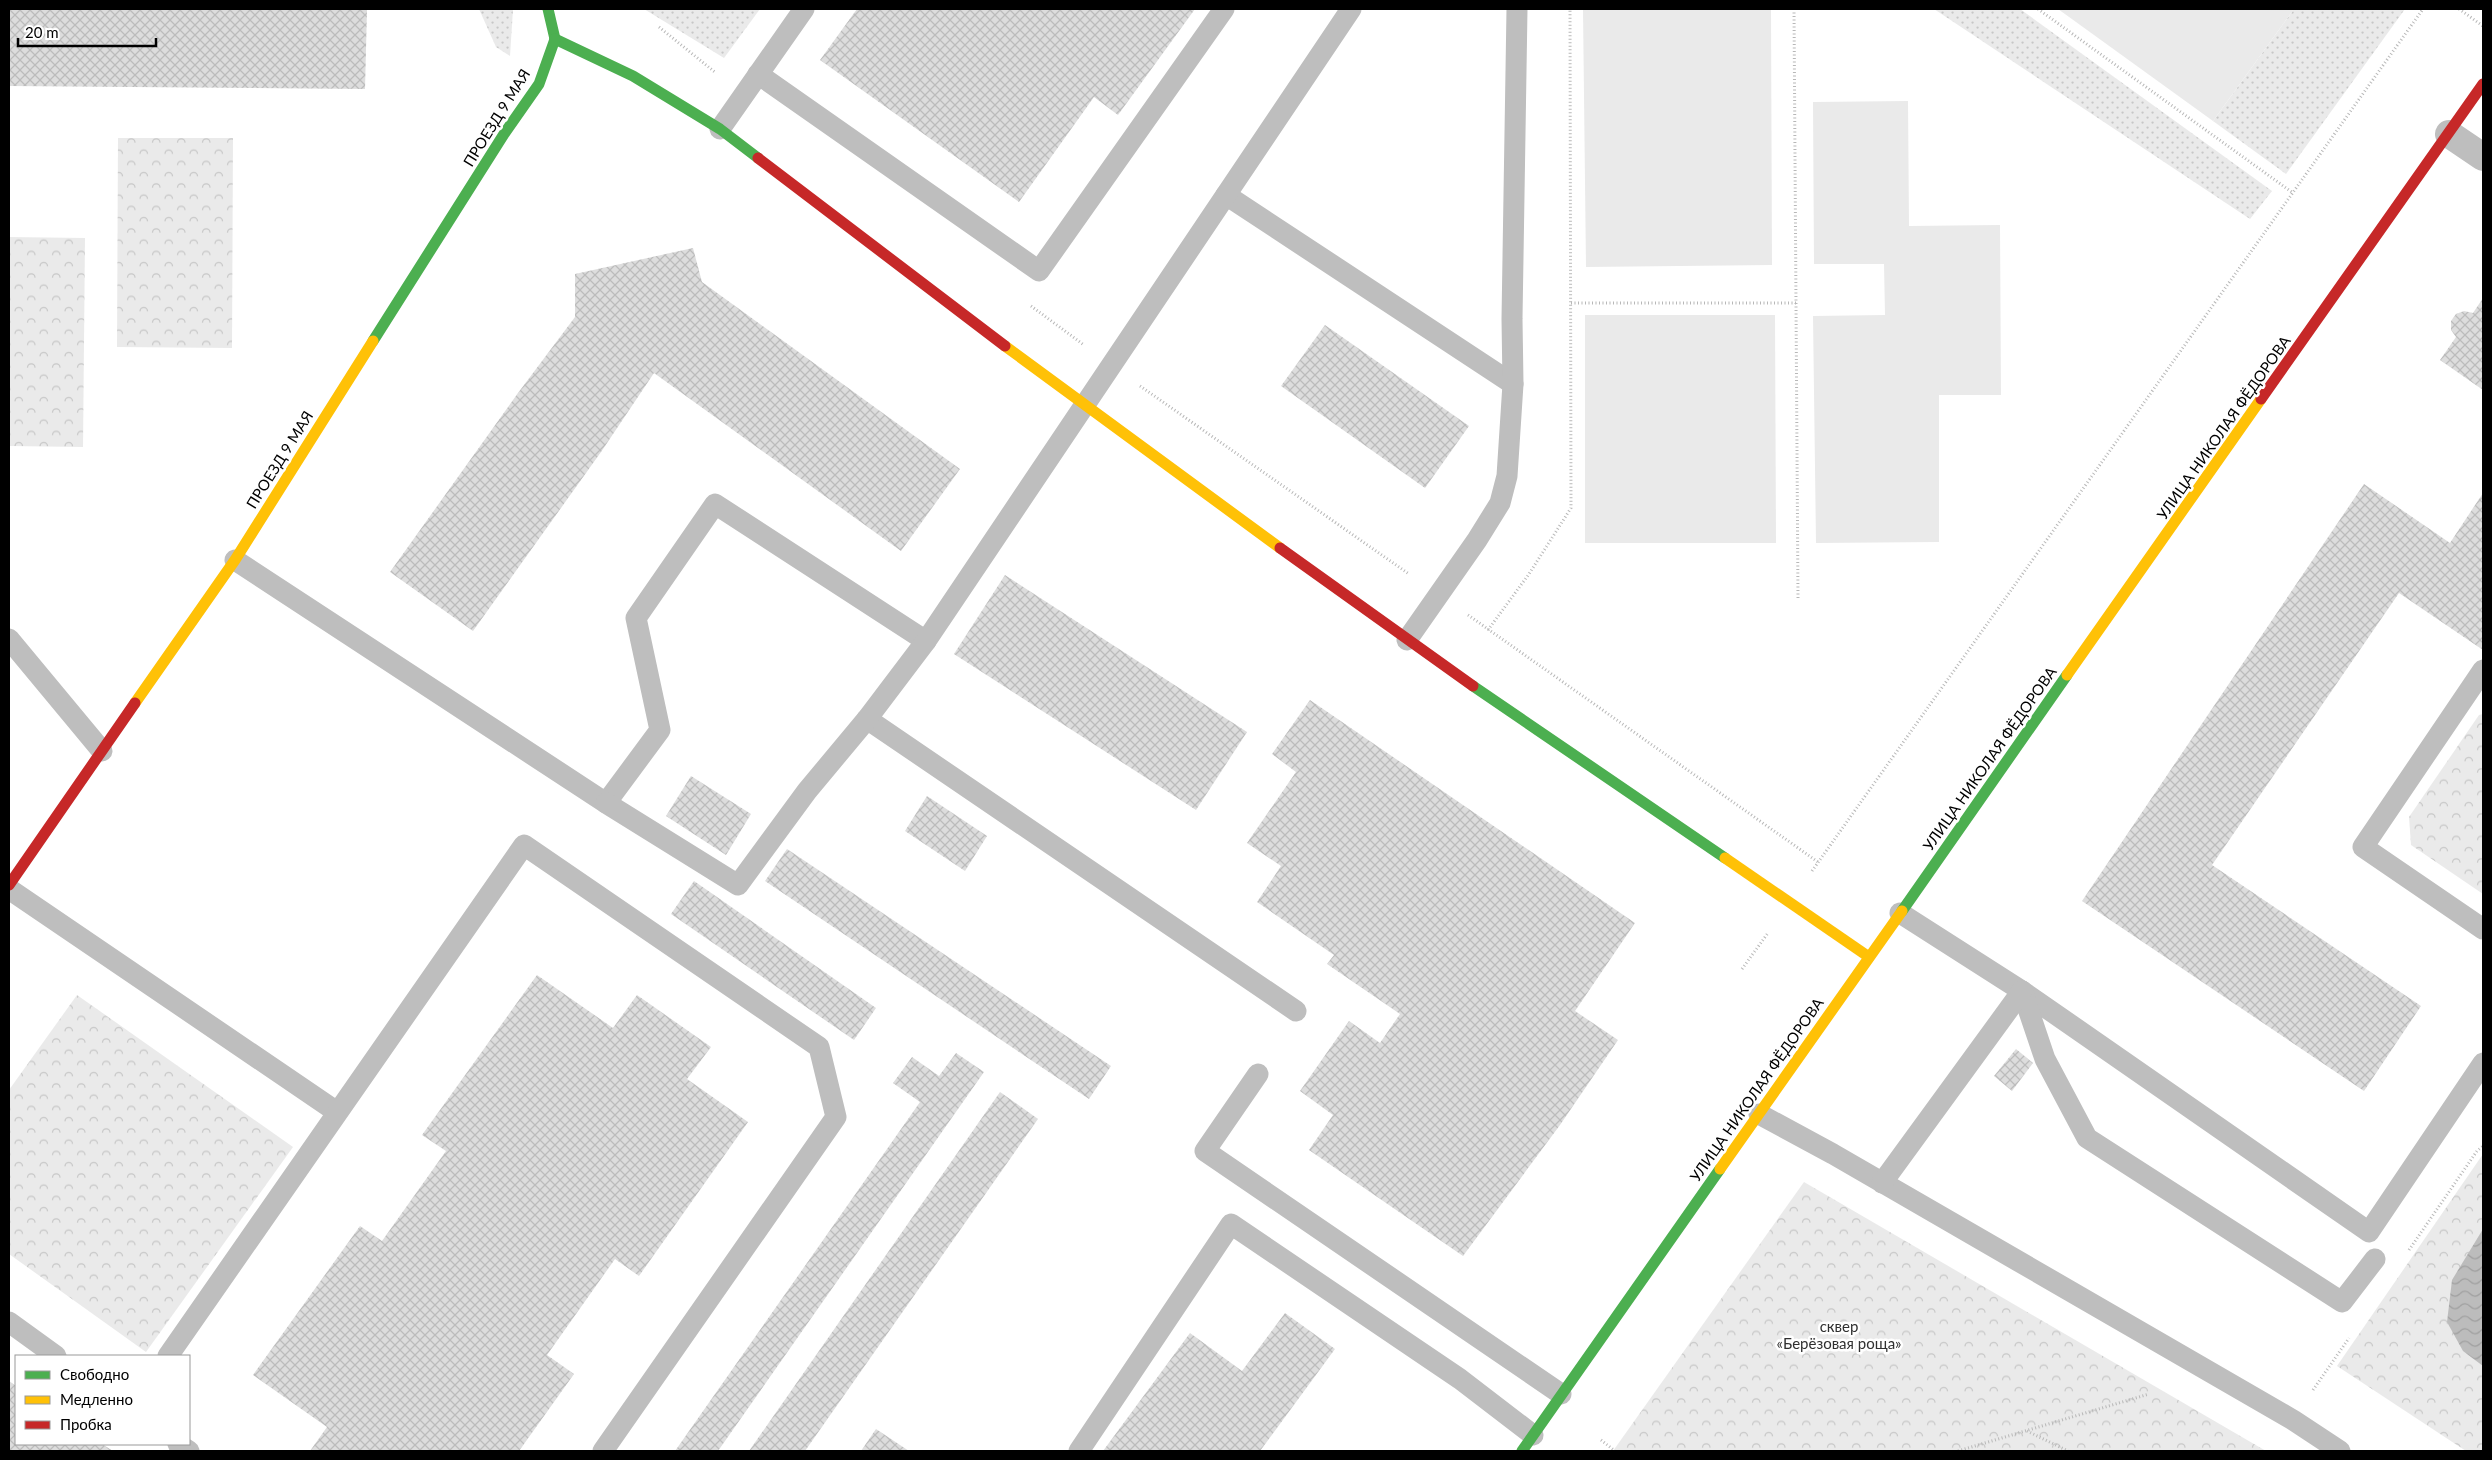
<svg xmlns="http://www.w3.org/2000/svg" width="2492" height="1460" font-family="Lato,sans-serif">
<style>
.grass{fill:url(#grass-dots)}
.forest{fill:url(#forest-crowns)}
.garden{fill:#eaeaea}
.water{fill:url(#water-waves)}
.building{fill:url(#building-cross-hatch)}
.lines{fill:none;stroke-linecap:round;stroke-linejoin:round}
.path{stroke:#b8b8b8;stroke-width:3;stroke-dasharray:1 2.5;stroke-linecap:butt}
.lane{stroke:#bebebe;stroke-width:21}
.street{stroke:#bebebe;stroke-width:28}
.fast{stroke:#4caf50;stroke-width:11}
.slow{stroke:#ffc107;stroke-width:11}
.jam{stroke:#c62828;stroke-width:11}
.labels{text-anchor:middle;stroke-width:5;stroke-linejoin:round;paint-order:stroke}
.street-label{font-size:15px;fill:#000;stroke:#fff}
.park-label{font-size:15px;fill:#303030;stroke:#fff}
</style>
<defs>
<pattern id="grass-dots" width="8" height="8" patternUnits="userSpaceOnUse" patternTransform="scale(1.25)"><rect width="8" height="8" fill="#eaeaea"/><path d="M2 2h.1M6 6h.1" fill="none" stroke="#c7c7c7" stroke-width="1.8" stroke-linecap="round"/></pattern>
<pattern id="forest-crowns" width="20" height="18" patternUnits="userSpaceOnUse" patternTransform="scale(1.25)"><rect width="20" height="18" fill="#eaeaea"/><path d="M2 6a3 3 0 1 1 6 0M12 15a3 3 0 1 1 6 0" fill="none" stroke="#c7c7c7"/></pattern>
<pattern id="water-waves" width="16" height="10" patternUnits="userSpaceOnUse" patternTransform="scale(1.25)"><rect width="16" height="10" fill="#bcbcbc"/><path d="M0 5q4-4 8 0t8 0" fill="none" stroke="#a0a0a0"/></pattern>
<pattern id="building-cross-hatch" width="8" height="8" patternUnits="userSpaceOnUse" patternTransform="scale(1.25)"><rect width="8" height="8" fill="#ddd"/><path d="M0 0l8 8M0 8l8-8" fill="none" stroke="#bcbcbc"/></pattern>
</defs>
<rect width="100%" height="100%" fill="#fff"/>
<!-- grass -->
<g class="grass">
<path d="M479 9H513L510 56 496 47Z"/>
<path d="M644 9H760L724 58Z"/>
<path d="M1934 9H2020L2272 191 2250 219Z"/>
<path d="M2294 9H2405L2286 174 2213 121Z"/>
</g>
<!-- forest -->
<g class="forest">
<path d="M118 138H233L232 348 117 347Z"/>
<path d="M9 237 85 238 83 447 9 446Z"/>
<path d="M2483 714V894L2411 845 2409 817 2479 715Z"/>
<path d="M77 995 293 1147 146 1352 9 1254V1090Z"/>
<path d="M2483 1154V1451H2466L2337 1366Z"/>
<path d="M1804 1182 2266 1451H1613Z"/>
</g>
<!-- garden -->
<g class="garden">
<path d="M1583 9H1771L1772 265 1586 267Z"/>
<path d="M2058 9H2294L2213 121Z"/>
<path d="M1908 101 1909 226 2000 225 2001 395H1939V542L1816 543 1813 316 1885 315 1884 264H1814L1813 102Z"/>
<path d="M1585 315H1775L1776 543H1585Z"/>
</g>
<!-- water -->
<path class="water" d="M2483 1229V1366L2463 1351 2447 1322 2452 1280Z"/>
<!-- building -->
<g class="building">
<path d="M9 9H367L365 89 9 86Z"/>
<path d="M857 9H1195L1118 115 1094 97 1019 202 820 60Z"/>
<path d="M693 248 702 282 960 469 901 551 654 373 601 452 473 631 390 572 518 393 575 317V274Z"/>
<path d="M2483 298V390L2440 360 2456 337 2451 330V321L2456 314 2464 311 2473 313Z"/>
<path d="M1325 325 1469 426 1425 488 1281 386Z"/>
<path d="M2364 484 2450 543 2483 493V650L2399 593 2212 865 2421 1006 2364 1091 2082 901Z"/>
<path d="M1005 575 1247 732 1196 810 954 654Z"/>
<path d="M1310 700 1635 923 1575 1011 1618 1040 1560 1125 1463 1256 1309 1150 1333 1115 1300 1091 1349 1021 1380 1043 1400 1014 1327 964 1334 955 1257 902 1281 866 1247 843 1296 772 1272 754Z"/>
<path d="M691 776 751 814 726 855 666 816Z"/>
<path d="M927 796 987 836 965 871 905 831Z"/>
<path d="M787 849 1111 1066 1089 1099 765 881Z"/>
<path d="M694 881 876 1008 854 1040 671 914Z"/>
<path d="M537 975 613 1028 637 995 711 1047 687 1079 748 1122 639 1276 615 1259 547 1355 574 1374 519 1451H310L327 1427 253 1375 360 1226 382 1241 446 1151 422 1135Z"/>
<path d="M2016 1049 2033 1063 2012 1091 1994 1076Z"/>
<path d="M956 1053 984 1072 718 1451H675L920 1102 893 1083 912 1057 939 1076Z"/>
<path d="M1000 1092 1038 1119 805 1451H749Z"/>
<path d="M1285 1313 1335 1349 1260 1451H1103L1190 1333 1242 1371Z"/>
<path d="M9 1381 16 1386V1444H102L113 1451H9Z"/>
<path d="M876 1429 909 1451H861Z"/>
</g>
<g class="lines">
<!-- path -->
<g class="path">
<path d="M1794 9 1798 598"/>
<path d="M2038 9 2293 193"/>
<path d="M2459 9 2483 26"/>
<path d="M659 27 716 73"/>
<path d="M1571 303H1796"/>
<path d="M1031 306 1084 345"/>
<path d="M1140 386 1409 574"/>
<path d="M1468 615 1818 862"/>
<path d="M1488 630 1529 574 1571 508 1570 9"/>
<path d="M1812 871 2423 9"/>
<path d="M1742 969 1768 933"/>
<path d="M2409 1250 2477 1151 2483 1146"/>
<path d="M2313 1390 2349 1338"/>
<path d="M2027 1431 2068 1451"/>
<path d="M1601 1440 1615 1451"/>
<path d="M1958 1451 2149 1394"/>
</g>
<!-- lane -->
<g class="lane">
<path d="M758 74 1039 271 1224 9"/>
<path d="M720 129 804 9"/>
<path d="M1226 195 1513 384"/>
<path d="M235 560 606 803 660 730 636 618 715 504 926 641"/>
<path d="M9 639 102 751"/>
<path d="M1407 640 1477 540 1500 503 1507 476 1513 384 1512 319 1517 9"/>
<path d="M2483 670 2363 847 2483 929"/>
<path d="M867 719 1296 1011"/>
<path d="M606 803 738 885 807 791 867 719 926 641 1351 9"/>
<path d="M9 889 337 1112"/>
<path d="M1900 913 2022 991 2369 1232 2483 1063"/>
<path d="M2022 991 2045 1059 2087 1138 2342 1302 2375 1259"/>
<path d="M1258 1074 1205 1151 1561 1394"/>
<path d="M1759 1114 1833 1154 2293 1420 2340 1451"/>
<path d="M1882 1183 2022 991"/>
<path d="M9 1322 56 1356"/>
<path d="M168 1356 524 845 819 1047 836 1117 603 1451"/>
<path d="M178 1444 189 1451"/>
<path d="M1079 1451 1231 1224 1460 1379 1533 1435"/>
</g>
<!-- street -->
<path class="street" d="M2449 134 2483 157"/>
<!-- fast -->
<g class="fast">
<path d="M548 9 555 39"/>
<path d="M555 39 633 76 720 129 758 158"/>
<path d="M373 341 504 134 539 84 555 39"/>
<path d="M1473 686 1725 858"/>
<path d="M1902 911 2067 675"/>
<path d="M1522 1451 1720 1169"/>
</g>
<!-- slow -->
<g class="slow">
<path d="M1005 346 1280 548"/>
<path d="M2067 675 2261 399"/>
<path d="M135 703 235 560 373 341"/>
<path d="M1725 858 1869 957"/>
<path d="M1720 1169 1902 911"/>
</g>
<!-- jam -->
<g class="jam">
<path d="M758 158 1005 346"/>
<path d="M2261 399 2483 84"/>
<path d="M1280 548 1473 686"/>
<path d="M9 885 135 703"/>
</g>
</g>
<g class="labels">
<!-- street labels -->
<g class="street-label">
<text transform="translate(497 118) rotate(-58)" y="5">ПРОЕЗД 9 МАЯ</text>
<text transform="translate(2224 428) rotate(-55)" y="5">УЛИЦА НИКОЛАЯ ФЁДОРОВА</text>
<text transform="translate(280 460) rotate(-58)" y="5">ПРОЕЗД 9 МАЯ</text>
<text transform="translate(1990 759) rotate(-55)" y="5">УЛИЦА НИКОЛАЯ ФЁДОРОВА</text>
<text transform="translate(1757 1090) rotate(-55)" y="5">УЛИЦА НИКОЛАЯ ФЁДОРОВА</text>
</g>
<!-- park labels -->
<g class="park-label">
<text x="1839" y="1332">сквер<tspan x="1839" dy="17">«Берёзовая роща»</tspan></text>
</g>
</g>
<!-- border -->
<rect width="2492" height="1460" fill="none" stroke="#000000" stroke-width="20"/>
<!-- legend -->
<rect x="15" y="1355" width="175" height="90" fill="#ffffff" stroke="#999999"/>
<rect x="25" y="1371" width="25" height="8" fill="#4caf50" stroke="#999999"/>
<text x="60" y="1380" font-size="15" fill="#000000">Свободно</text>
<rect x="25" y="1396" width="25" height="8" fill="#ffc107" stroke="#999999"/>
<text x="60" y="1405" font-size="15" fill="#000000">Медленно</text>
<rect x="25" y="1421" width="25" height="8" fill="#c62828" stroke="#999999"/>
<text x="60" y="1430" font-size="15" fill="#000000">Пробка</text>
<!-- scale -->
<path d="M18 38v8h138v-8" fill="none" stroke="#000000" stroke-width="2.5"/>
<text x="25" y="38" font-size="15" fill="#000000" stroke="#ffffff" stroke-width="4" paint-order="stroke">20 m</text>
</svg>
